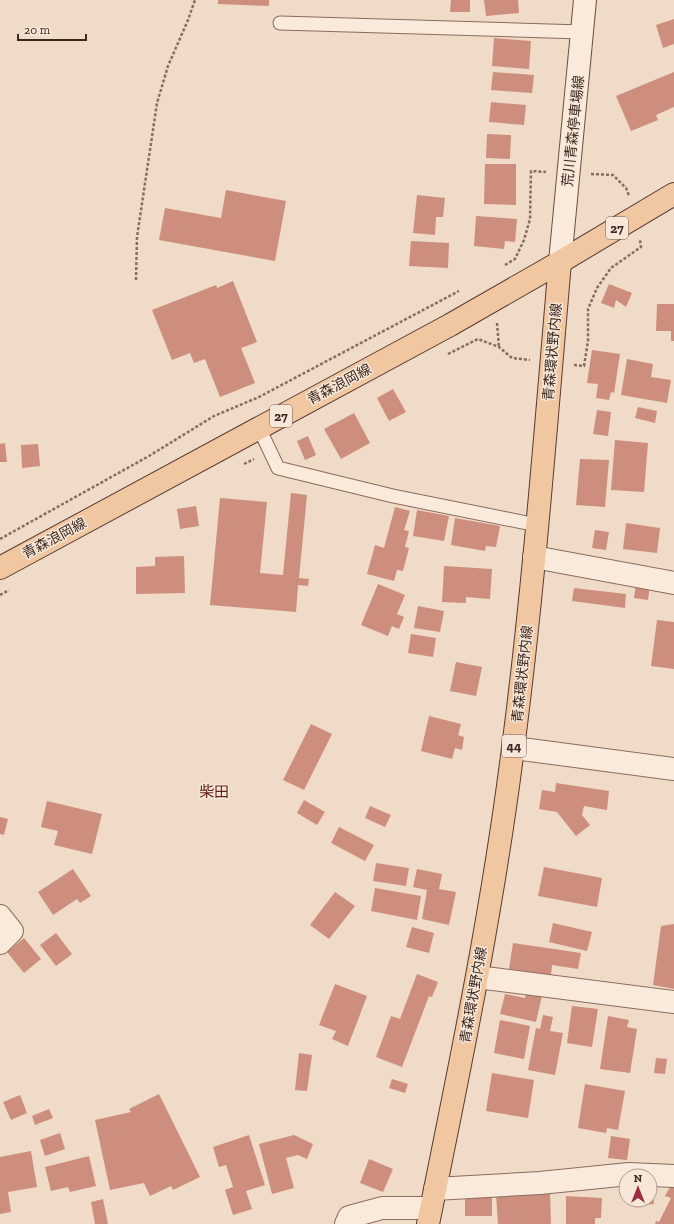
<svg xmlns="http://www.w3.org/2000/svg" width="674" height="1224" font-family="'Zilla Slab','Noto Sans JP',serif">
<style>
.building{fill:#cd8e7e}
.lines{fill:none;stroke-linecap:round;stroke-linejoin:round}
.service-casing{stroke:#8b6c5d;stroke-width:15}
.minor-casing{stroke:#8b6c5d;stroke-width:24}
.secondary-casing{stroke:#6d4d40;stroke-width:24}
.primary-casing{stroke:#593b31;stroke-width:24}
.path{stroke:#8b6c5d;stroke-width:2.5;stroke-dasharray:3 2;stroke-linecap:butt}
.service{stroke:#f9eadc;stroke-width:13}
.minor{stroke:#f9eadc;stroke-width:22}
.secondary{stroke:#f9eadc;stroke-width:22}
.primary{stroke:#f1c7a1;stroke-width:22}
.labels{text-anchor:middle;stroke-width:3;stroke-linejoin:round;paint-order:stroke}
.shield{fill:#f6e7d8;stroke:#746157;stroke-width:1}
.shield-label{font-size:13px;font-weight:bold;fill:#3c2820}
.street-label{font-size:14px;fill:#3c2820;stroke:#f6e7d8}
.neighbourhood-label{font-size:15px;fill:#692020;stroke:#f6e7d8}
</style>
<rect width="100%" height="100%" fill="#efdbc8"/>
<!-- building -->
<g class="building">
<path d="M218 0H269V6L218 4Z"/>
<path d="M451 0H470V12H450Z"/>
<path d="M484 0H518L519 13 486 16Z"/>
<path d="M674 19V44L663 48 656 25Z"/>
<path d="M494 38 531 41 529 69 492 66Z"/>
<path d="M493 72 534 75 532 93 491 90Z"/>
<path d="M674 72V107L656 115 658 120 631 131 616 96Z"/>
<path d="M491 102 526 105 524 125 489 122Z"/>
<path d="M487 134 511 135 510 159 486 158Z"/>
<path d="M485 164H516V205L484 204Z"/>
<path d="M226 190 286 201 275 261 159 240 165 208 221 218Z"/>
<path d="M417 195 445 198 443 217H436L435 235 413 233Z"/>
<path d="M476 216 517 219 515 242 505 241 504 249 474 246Z"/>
<path d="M411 241 449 243 448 268 409 266Z"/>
<path d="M233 281 257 342 241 348 255 383 220 397 205 359 194 363 190 353 172 360 152 310 216 285 217 288Z"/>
<path d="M609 284 632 293 626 307 616 300 614 308 601 303Z"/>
<path d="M657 304H674V341H671V331H656Z"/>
<path d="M592 350 620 354 614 393 611 392 609 400 596 398 598 384 587 383Z"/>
<path d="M627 359 653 364 651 377 671 380 667 403 621 395Z"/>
<path d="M393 389 406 412 389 421 377 398Z"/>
<path d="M638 407 657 411 655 423 635 418Z"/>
<path d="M597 410 611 412 608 436 593 434Z"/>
<path d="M354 413 370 443 341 459 324 429Z"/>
<path d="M308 436 316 455 305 460 297 441Z"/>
<path d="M615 440 648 443 644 492 611 490Z"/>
<path d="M5 443 7 462H0V444Z"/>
<path d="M38 444 40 466 22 468 21 445Z"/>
<path d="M580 459 609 460 605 507 576 505Z"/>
<path d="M291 493 307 495 299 578 309 579 308 586 298 585 296 612 210 605 220 498 267 502 260 573 283 575Z"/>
<path d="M196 506 199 526 180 529 177 509Z"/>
<path d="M395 507 410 511 404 530 409 531 405 547 409 548 403 571 397 570 394 581 367 574 375 545 384 548Z"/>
<path d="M417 510 449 516 444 541 413 536Z"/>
<path d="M455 518 500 526 496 547 486 546 485 551 451 545Z"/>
<path d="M626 523 660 528 657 553 623 549Z"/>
<path d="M595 530 609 532 606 550 592 548Z"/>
<path d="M184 556 185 593 136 594V567L155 566V557Z"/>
<path d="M444 566 492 569 490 599 466 597V603L442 602Z"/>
<path d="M636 583 650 585 648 600 634 598Z"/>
<path d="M378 584 405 595 397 614 404 617 399 629 392 626 388 636 361 625Z"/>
<path d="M574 588 626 594 625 608 572 601Z"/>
<path d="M418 606 444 611 440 632 414 628Z"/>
<path d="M657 620 674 622V669L651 666Z"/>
<path d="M411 634 436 638 433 657 408 653Z"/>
<path d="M456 662 482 667 476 696 450 691Z"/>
<path d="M429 716 461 724 458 735 464 737 462 750 455 748 452 759 421 751Z"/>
<path d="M311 724 332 734 304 790 283 780Z"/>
<path d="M556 783 609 791 607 810 584 806 582 815 590 825 576 836 557 812 539 809 542 790 555 792Z"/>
<path d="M304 800 325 812 317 825 297 813Z"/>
<path d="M47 801 102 814 92 854 54 845 58 831 41 827Z"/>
<path d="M370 806 391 815 385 827 365 818Z"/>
<path d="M0 817 8 819 4 835 0 834Z"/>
<path d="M339 827 374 845 365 861 331 843Z"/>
<path d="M376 863 409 868 406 886 373 881Z"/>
<path d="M544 867 602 878 597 907 538 896Z"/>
<path d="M73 869 91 896 80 903 77 899 53 915 38 892Z"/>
<path d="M417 869 442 874 439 889 456 892 449 925 422 919 427 890 413 887Z"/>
<path d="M375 888 421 896 417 920 371 911Z"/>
<path d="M335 892 355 906 329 939 310 925Z"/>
<path d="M553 923 592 932 587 951 549 942Z"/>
<path d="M674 924V989L653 985 661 926Z"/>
<path d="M412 927 434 933 429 953 406 947Z"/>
<path d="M56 933 72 954 56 966 40 945Z"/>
<path d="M24 938 41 959 24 973 7 952Z"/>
<path d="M513 943 581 953 578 969 552 965 551 975 509 969Z"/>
<path d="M417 974 438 982 432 997 429 996 402 1067 376 1057 391 1016 400 1019Z"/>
<path d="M335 984 367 996 348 1046 332 1039 336 1031 319 1025Z"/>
<path d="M526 992 542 996 536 1022 500 1014 505 994 525 998Z"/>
<path d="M572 1006 598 1009 592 1047 567 1043Z"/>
<path d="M543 1015 553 1017 550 1031 563 1033 555 1075 528 1070 536 1028 540 1029Z"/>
<path d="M608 1016 629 1020 627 1027 637 1029 630 1073 600 1069Z"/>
<path d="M500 1020 530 1026 524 1059 494 1053Z"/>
<path d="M299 1053 312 1055 307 1091 295 1090Z"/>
<path d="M656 1058 667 1059 665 1074 654 1073Z"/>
<path d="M492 1073 534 1080 528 1118 486 1111Z"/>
<path d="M392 1079 408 1084 405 1093 389 1088Z"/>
<path d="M585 1084 625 1091 618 1130 607 1128 606 1133 578 1128Z"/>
<path d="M159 1094 200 1177 173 1190 171 1186 150 1196 144 1183 110 1190 95 1120 131 1112 129 1109Z"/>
<path d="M20 1095 27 1113 11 1120 3 1102Z"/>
<path d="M49 1109 53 1118 35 1125 32 1116Z"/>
<path d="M60 1133 65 1149 45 1156 40 1140Z"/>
<path d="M249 1135 265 1185 246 1191 252 1209 233 1215 225 1190 233 1187 226 1165 219 1167 213 1147Z"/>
<path d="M294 1135 313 1144 307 1159 298 1155 286 1158 294 1188 272 1194 259 1144Z"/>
<path d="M611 1136 630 1139 627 1160 608 1158Z"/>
<path d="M31 1151 37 1187 8 1192 11 1212 0 1214V1157Z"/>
<path d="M89 1156 96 1186 70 1192 68 1187 51 1191 45 1167Z"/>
<path d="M369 1159 393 1169 383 1192 360 1183Z"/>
<path d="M650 1185H653L654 1204 642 1205 641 1200H650Z"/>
<path d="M671 1185 674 1186V1224H655L656 1221 659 1222 671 1198 665 1196Z"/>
<path d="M550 1191 551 1224H498L496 1194Z"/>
<rect x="465" y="1195" width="27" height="21"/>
<path d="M566 1196 602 1198 601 1218H595V1224H566Z"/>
<path d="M103 1199 108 1224H95L91 1202Z"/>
</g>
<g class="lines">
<!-- service casing -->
<g class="service-casing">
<g id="service">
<path d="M280 23 582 32"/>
<path d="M259 428 278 468 393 496 537 525"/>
</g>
</g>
<!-- minor casing -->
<g class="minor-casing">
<g id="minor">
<path d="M534 557 674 583"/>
<path d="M514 748 674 769"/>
<path d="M0 916 12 931 0 943"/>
<path d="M477 977 674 1002"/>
<path d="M435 1189 540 1183 629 1174 674 1176"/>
<path d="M346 1224 349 1217 382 1208H431"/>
</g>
</g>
<!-- secondary casing -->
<g class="secondary-casing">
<path id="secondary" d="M560 262 585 0"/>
</g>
<!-- primary casing -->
<g class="primary-casing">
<g id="primary">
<path d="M0 568 450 325 560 262 674 194"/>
<path d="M428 1224C460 1066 493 908 513 748 534 587 546 424 560 262"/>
</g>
</g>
<!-- path -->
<g class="path">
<path d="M591 174 613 175 626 188 629 196"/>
<path d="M505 265 515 259 524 240 530 219 531 171 546 172"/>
<path d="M136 280 137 237 157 103 168 66 188 20 195 0"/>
<path d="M497 323 499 347"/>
<path d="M448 354 478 339 499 347 512 358 530 360"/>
<path d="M574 365 584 366 588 341V309L597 288 611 268 641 247 640 240"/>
<path d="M244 464 254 459"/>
<path d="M0 539 149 456 214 416 259 397 459 291"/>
<path d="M0 595 9 590"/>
</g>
<!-- service -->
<use href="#service" class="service"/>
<!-- minor -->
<use href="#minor" class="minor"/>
<!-- secondary -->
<use href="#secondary" class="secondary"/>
<!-- primary -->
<use href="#primary" class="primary"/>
</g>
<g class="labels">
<!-- shield labels -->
<g class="shield">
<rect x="606" y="217" width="22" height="22" rx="3"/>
<rect x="270" y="405" width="22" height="22" rx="3"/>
<rect x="502" y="735" width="24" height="22" rx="3"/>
</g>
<g class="shield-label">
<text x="617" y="233">27</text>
<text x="281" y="421">27</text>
<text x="514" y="751">44</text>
</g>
<!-- street labels -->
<g class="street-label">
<text transform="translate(573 131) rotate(-84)" y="5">荒川青森停車場線</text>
<text transform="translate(552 352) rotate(-85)" y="5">青森環状野内線</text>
<text transform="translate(339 384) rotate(-28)" y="5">青森浪岡線</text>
<text transform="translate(54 538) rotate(-28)" y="5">青森浪岡線</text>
<text transform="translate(522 674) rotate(-84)" y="5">青森環状野内線</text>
<text transform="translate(473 995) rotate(-80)" y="5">青森環状野内線</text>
</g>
<!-- neighbourhood labels -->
<g class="neighbourhood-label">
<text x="214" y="797">柴田</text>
</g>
</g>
<!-- north arrow -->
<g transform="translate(638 1188)"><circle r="19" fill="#f6e7d8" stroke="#ac9b8e"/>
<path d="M0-3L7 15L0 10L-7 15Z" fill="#9b2d45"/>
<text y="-6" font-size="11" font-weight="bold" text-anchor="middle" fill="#3c2820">N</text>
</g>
<!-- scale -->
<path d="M18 34v6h68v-6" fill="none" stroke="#3c2820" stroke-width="2"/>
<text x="24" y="34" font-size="12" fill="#3c2820" stroke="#f6e7d8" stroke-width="3" paint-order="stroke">20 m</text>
</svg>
